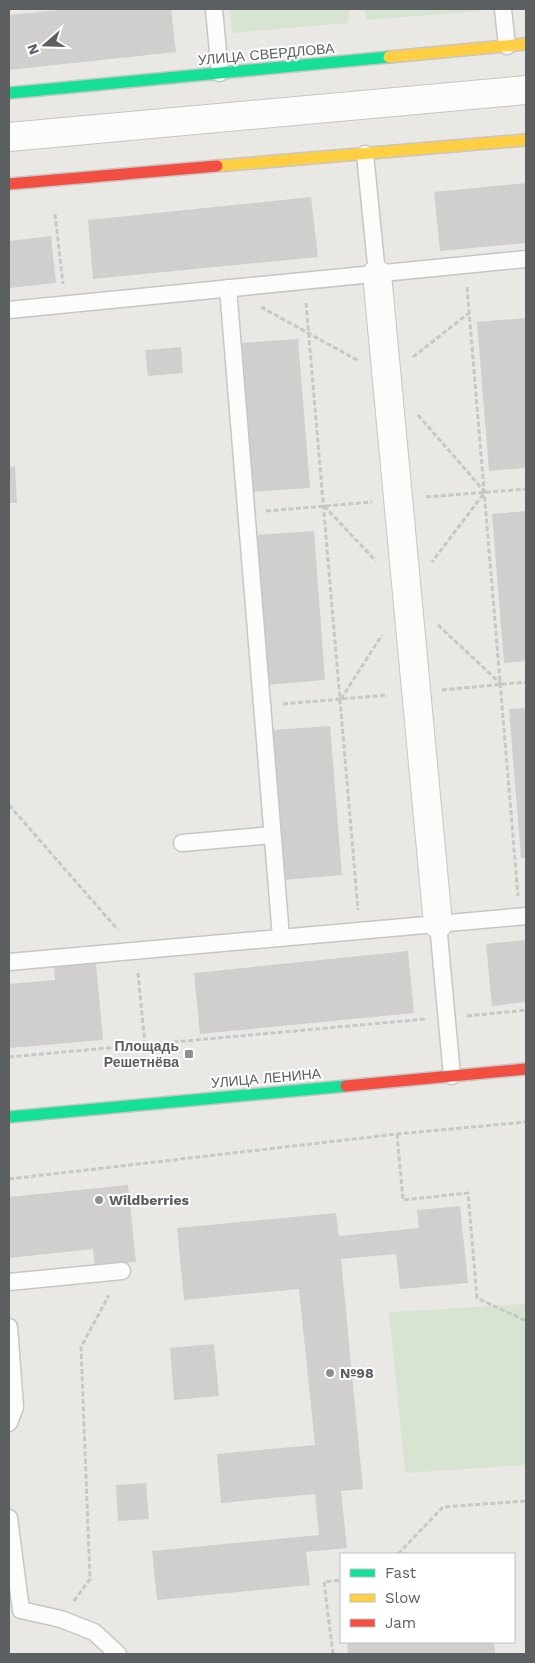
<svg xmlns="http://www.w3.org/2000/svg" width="535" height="1663" font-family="'Work Sans',sans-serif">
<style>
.green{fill:#d7e4d1}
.building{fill:#d1cfce}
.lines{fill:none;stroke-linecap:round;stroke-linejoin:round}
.lane-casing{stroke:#c6c6c5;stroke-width:19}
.street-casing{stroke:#c6c6c5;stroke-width:30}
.fast-casing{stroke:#c6c6c5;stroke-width:14}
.slow-casing{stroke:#c6c6c5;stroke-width:14}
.jam-casing{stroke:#c6c6c5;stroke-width:14}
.path{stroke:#c4c9c6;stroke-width:3;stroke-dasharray:5 2.5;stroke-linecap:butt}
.lane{stroke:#fcfcfb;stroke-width:16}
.street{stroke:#fcfcfb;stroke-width:28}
.fast{stroke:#16e098;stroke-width:11}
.slow{stroke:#ffcf43;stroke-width:11}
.jam{stroke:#f24e42;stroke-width:11}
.poi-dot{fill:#8d8f90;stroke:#fff;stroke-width:2}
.labels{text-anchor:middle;stroke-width:4;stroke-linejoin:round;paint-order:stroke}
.street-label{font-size:14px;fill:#5b5f62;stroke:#fff}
.poi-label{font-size:14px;font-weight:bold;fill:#5b5f62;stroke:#fff;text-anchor:start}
</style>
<rect width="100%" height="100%" fill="#eae8e5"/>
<!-- green -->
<g class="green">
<path d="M240 9H349L348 23 232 33 230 10Z"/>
<path d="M365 9H481V11L366 20Z"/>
<path d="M526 1304V1465L405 1473 389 1312Z"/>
</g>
<!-- building -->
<g class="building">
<path d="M71 9H171L176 52 9 70V15Z"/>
<path d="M526 183V243L440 251 434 192Z"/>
<path d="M311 197 318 257 93 279 88 220Z"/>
<path d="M51 236 56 283 9 288V241Z"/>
<path d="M526 318V468L489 471 477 322Z"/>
<path d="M298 339 310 488 252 492 240 343Z"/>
<path d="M181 347 183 373 148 376 145 350Z"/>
<path d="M15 466 17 503H9V467Z"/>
<path d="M526 511V661L504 663 492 514Z"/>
<path d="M314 531 325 680 268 685 256 535Z"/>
<path d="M526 708V858H521L509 709Z"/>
<path d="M330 726 342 875 284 880 272 730Z"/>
<path d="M526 940V1002L492 1006 486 944Z"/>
<path d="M408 951 414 1013 200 1034 194 973Z"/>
<path d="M96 963 103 1040 9 1048V984L55 980 54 967Z"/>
<path d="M128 1185 136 1262 95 1266 93 1249 9 1258V1197Z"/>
<path d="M460 1206 468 1283 400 1289 396 1254 341 1259 363 1489 341 1491 347 1548 306 1552 310 1585 157 1600 152 1551 319 1535 315 1494 221 1503 217 1454 315 1445 299 1289 184 1300 177 1228 336 1213 339 1236 419 1228 417 1210Z"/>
<path d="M214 1344 219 1396 174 1400 170 1348Z"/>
<path d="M146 1483 149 1519 118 1521 116 1485Z"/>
<path d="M347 1642H494L495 1654H348Z"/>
</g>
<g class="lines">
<!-- lane casing -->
<g class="lane-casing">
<g id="lane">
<path d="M214 9 220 73"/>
<path d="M503 9 507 46"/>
<path d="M365 154 377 274"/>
<path d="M228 288 281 937"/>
<path d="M9 310 526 259"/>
<path d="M182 843 272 835"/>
<path d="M438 924 452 1076"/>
<path d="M9 962 526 916"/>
<path d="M9 1282 122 1271"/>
<path d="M9 1327 15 1407 9 1423"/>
<path d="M9 1518 21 1610 61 1619 94 1632 118 1654"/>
</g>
</g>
<!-- street casing -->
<g class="street-casing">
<g id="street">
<path d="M9 137 526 90"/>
<path d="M377 274 438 924"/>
</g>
</g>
<!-- fast casing -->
<g class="fast-casing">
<g id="fast">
<path d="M9 93 389 57"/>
<path d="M9 1117 346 1086"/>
</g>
</g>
<!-- slow casing -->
<g class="slow-casing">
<g id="slow">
<path d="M389 57 526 44"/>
<path d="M217 166 526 140"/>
</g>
</g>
<!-- jam casing -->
<g class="jam-casing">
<g id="jam">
<path d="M9 184 217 166"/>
<path d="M346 1086 526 1069"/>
</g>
</g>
<!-- path -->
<g class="path">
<path d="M55 214 63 284"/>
<path d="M467 287 518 896"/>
<path d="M306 303 358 910"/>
<path d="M261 307 359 361"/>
<path d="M413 357 469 313"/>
<path d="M418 415 485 492 432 562"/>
<path d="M426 497 526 489"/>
<path d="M324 506 376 561"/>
<path d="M266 511 372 502"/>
<path d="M438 625 501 684"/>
<path d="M442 690 526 682"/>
<path d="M341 699 382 635"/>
<path d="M283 704 388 695"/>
<path d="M9 805 118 930"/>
<path d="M138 973 145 1045"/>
<path d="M467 1016 526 1010"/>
<path d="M9 1057 426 1019"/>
<path d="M397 1134 403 1200 468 1193 477 1298 526 1321"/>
<path d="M9 1179 397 1134 526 1122"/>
<path d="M398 1554 443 1507 526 1501"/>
<path d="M74 1601 90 1579 81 1347 109 1295"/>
<path d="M333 1654 324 1582 341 1580"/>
</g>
<!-- lane -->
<use href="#lane" class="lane"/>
<!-- street -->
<use href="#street" class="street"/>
<!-- fast -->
<use href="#fast" class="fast"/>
<!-- slow -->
<use href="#slow" class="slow"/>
<!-- jam -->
<use href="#jam" class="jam"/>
</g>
<!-- markers -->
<g class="poi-dot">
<rect x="184" y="1049" width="10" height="10" rx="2.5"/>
<circle cx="99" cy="1200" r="5"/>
<circle cx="330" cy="1373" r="5"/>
</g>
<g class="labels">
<!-- street labels -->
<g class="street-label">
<text transform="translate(266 54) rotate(-5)" y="5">УЛИЦА СВЕРДЛОВА</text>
<text transform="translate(266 1078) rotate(-5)" y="5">УЛИЦА ЛЕНИНА</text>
</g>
<!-- poi labels -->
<g class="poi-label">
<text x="179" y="1051" text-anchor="end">Площадь<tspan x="179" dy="16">Решетнёва</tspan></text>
<text x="109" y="1205">Wildberries</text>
<text x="340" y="1378">№98</text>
</g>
</g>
<!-- border -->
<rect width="535" height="1663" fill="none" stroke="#5b5f62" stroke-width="20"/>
<!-- legend -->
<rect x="340" y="1553" width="175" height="90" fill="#ffffff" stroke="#bdbfc0"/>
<rect x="350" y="1569" width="25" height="8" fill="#16e098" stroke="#bdbfc0"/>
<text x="385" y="1578" font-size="15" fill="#5b5f62">Fast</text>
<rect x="350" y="1594" width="25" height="8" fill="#ffcf43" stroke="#bdbfc0"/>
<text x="385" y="1603" font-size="15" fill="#5b5f62">Slow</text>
<rect x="350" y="1619" width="25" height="8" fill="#f24e42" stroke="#bdbfc0"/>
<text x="385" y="1628" font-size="15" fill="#5b5f62">Jam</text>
<!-- north arrow -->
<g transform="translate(45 45) rotate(250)" stroke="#ffffff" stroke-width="4" paint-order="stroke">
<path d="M0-4L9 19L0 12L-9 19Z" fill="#5b5f62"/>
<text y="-8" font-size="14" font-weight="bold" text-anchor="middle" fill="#5b5f62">N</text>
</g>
</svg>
